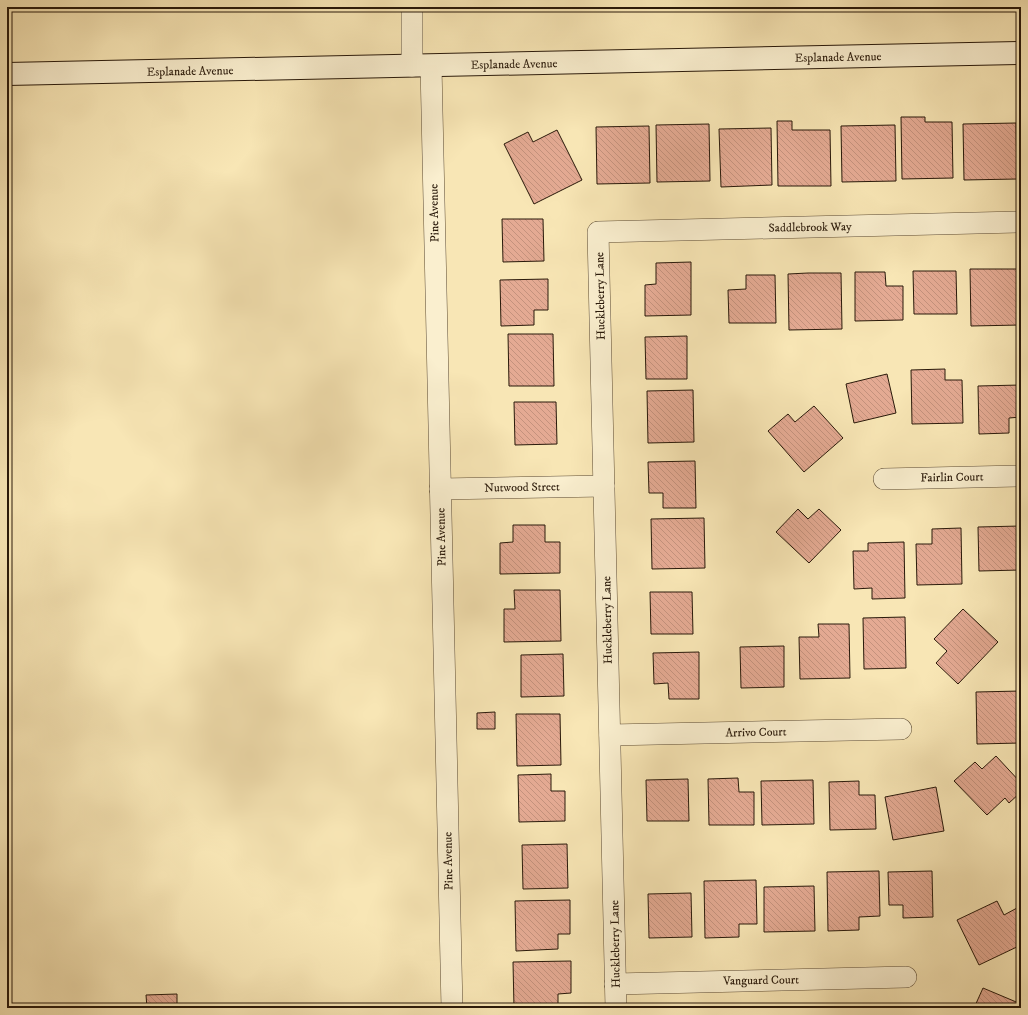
<svg xmlns="http://www.w3.org/2000/svg" width="1028" height="1015" font-family="'IM FELL DW Pica',serif">
<style>
.building{fill:url(#building-back-hatch);stroke:#29190a}
.lines{fill:none;stroke-linecap:round;stroke-linejoin:round}
.minor-casing{stroke:#5d4c35;stroke-width:22}
.secondary-casing{stroke:#29190a;stroke-width:24}
.minor{stroke:#faefcf;stroke-width:21}
.secondary{stroke:#faefcf;stroke-width:22}
.labels{text-anchor:middle;stroke-width:4;stroke-linejoin:round;paint-order:stroke}
.street-label{font-size:12px;fill:#29190a;stroke:#faefcf}
</style>
<defs>
<pattern id="building-back-hatch" width="6" height="6" patternUnits="userSpaceOnUse"><rect width="6" height="6" fill="#e4aa93"/><path d="M-1 5l2 2M0 0l6 6M5-1l2 2" fill="none" stroke="#c4927d"/></pattern>
</defs>
<rect width="100%" height="100%" fill="#f8e6b5"/>
<filter id="stains"><feTurbulence type="fractalNoise" baseFrequency=".005" numOctaves="4"/><feColorMatrix values="0 0 0 0 .2 0 0 0 0 .09 0 0 0 0 .02 0 0 0 .5 -.17"/></filter>
<radialGradient id="worn" r=".72"><stop offset=".6" stop-color="#630" stop-opacity="0"/><stop offset="1" stop-color="#630" stop-opacity=".3"/></radialGradient>
<!-- building -->
<g class="building">
<path d="M901 117H925V122H952L953 178 902 179Z"/>
<path d="M777 121H792V130H830L831 186H778Z"/>
<path d="M1016 123 1017 179 964 180 963 124Z"/>
<path d="M709 124 710 181 657 182 656 125Z"/>
<path d="M895 125 896 181 842 182 841 126Z"/>
<path d="M649 126 650 183 597 184 596 127Z"/>
<path d="M771 128 772 185 721 187 719 129Z"/>
<path d="M557 130 582 180 534 204 504 144 528 132 533 142Z"/>
<path d="M502 219H543L544 261 503 262Z"/>
<path d="M691 262V315L645 316V285L656 284V263Z"/>
<path d="M970 269H1021V325L971 326Z"/>
<path d="M913 271H956L957 314H914Z"/>
<path d="M855 272H885L886 286H903V320L855 321Z"/>
<path d="M808 273H841L842 329 789 330 788 274Z"/>
<path d="M746 275H775L776 323H729L728 290 746 289Z"/>
<path d="M548 279V310H534V325L501 326 500 280Z"/>
<path d="M508 334H553L554 386H509Z"/>
<path d="M687 336V379H646L645 337Z"/>
<path d="M945 369V380H962L963 423 912 424 911 370Z"/>
<path d="M887 374 896 413 854 423 846 384Z"/>
<path d="M1021 385V417L1009 418V433L979 434 978 386Z"/>
<path d="M693 390 694 442 648 443 647 391Z"/>
<path d="M514 402H556L557 444 515 445Z"/>
<path d="M814 406 843 438 804 472 768 431 788 414 795 422Z"/>
<path d="M695 461 696 508H663V493H649L648 462Z"/>
<path d="M798 509 808 519 819 509 841 530 809 563 776 532Z"/>
<path d="M704 518 705 568 652 569 651 519Z"/>
<path d="M513 525H545V542H560V573L500 574V543L513 542Z"/>
<path d="M1021 526V570L979 571 978 527Z"/>
<path d="M961 528 962 584 917 585 916 544H932V529Z"/>
<path d="M904 542 905 598 872 599V588L854 589 853 551H868V543Z"/>
<path d="M514 590H560L561 641 504 642V609H515Z"/>
<path d="M650 592H692L693 634H651Z"/>
<path d="M963 609 998 642 958 684 936 663 947 651 934 639Z"/>
<path d="M905 617 906 668 864 669 863 618Z"/>
<path d="M818 624H849L850 678 800 679 799 637H819Z"/>
<path d="M784 646V687L741 688 740 647Z"/>
<path d="M699 652V699H669L668 683 654 684 653 653Z"/>
<path d="M563 654 564 696 521 697V655Z"/>
<path d="M1021 691V743L977 744 976 692Z"/>
<path d="M495 712V729H477V713Z"/>
<path d="M516 714H560L561 765 517 766Z"/>
<path d="M996 756 1021 783V792L1009 803 1005 798 987 815 954 781 975 762 982 769Z"/>
<path d="M551 774V791H565V821L519 822 518 775Z"/>
<path d="M738 778 739 792H754V825H709L708 779Z"/>
<path d="M688 779 689 821H647L646 780Z"/>
<path d="M813 780 814 824 762 825 761 781Z"/>
<path d="M859 781V795H875L876 829 830 830 829 782Z"/>
<path d="M936 787 944 831 893 840 885 797Z"/>
<path d="M567 844 568 888 523 889 522 845Z"/>
<path d="M879 871 880 916 859 917V930L828 931 827 872Z"/>
<path d="M932 871 933 917 903 918V905H889L888 872Z"/>
<path d="M756 880 757 924H739V937L705 938 704 881Z"/>
<path d="M814 886 815 931 764 932V887Z"/>
<path d="M691 893 692 937 649 938 648 894Z"/>
<path d="M570 900V934H558V949L516 951 515 901Z"/>
<path d="M997 901 1004 915 1017 908 1021 916V945L979 965 957 920Z"/>
<path d="M571 961V993L558 994V1008H514L513 962Z"/>
<path d="M983 988 1021 1004V1008H974Z"/>
<path d="M177 994V1008H147L146 995Z"/>
</g>
<g class="lines">
<!-- minor casing -->
<g class="minor-casing">
<g id="minor">
<path d="M412 7V66"/>
<path d="M431 66 452 1008"/>
<path d="M884 479 1021 476"/>
<path d="M440 489 604 486"/>
<path d="M610 735 901 729"/>
<path d="M615 984 906 977"/>
<path d="M616 1008 598 232 1021 222"/>
</g>
</g>
<!-- secondary casing -->
<g class="secondary-casing">
<path id="secondary" d="M7 74 1021 53"/>
</g>
<!-- minor -->
<use href="#minor" class="minor"/>
<!-- secondary -->
<use href="#secondary" class="secondary"/>
</g>
<g class="labels">
<!-- street labels -->
<g class="street-label">
<text transform="translate(838 57) rotate(-1)" y="4">Esplanade Avenue</text>
<text transform="translate(514 64) rotate(-1)" y="4">Esplanade Avenue</text>
<text transform="translate(190 71) rotate(-1)" y="4">Esplanade Avenue</text>
<text transform="translate(434 213) rotate(-91)" y="4">Pine Avenue</text>
<text transform="translate(810 227) rotate(-1)" y="4">Saddlebrook Way</text>
<text transform="translate(600 296) rotate(-91)" y="4">Huckleberry Lane</text>
<text transform="translate(952 477) rotate(-1)" y="4">Fairlin Court</text>
<text transform="translate(522 487) rotate(-1)" y="4">Nutwood Street</text>
<text transform="translate(441 537) rotate(-91)" y="4">Pine Avenue</text>
<text transform="translate(607 620) rotate(-91)" y="4">Huckleberry Lane</text>
<text transform="translate(756 732) rotate(-1)" y="4">Arrivo Court</text>
<text transform="translate(448 861) rotate(-91)" y="4">Pine Avenue</text>
<text transform="translate(615 944) rotate(-91)" y="4">Huckleberry Lane</text>
<text transform="translate(761 980) rotate(-1)" y="4">Vanguard Court</text>
</g>
</g>
<!-- margin -->
<rect width="1028" height="1015" fill="none" stroke="#f8e6b5" stroke-width="24"/>
<rect x="8" y="8" width="1012" height="999" fill="none" stroke="#29190a" stroke-width="2"/>
<rect x="12" y="12" width="1004" height="991" fill="none" stroke="#29190a"/>
<rect width="100%" height="100%" filter="url(#stains)"/>
<rect width="100%" height="100%" fill="url(#worn)"/>
</svg>
